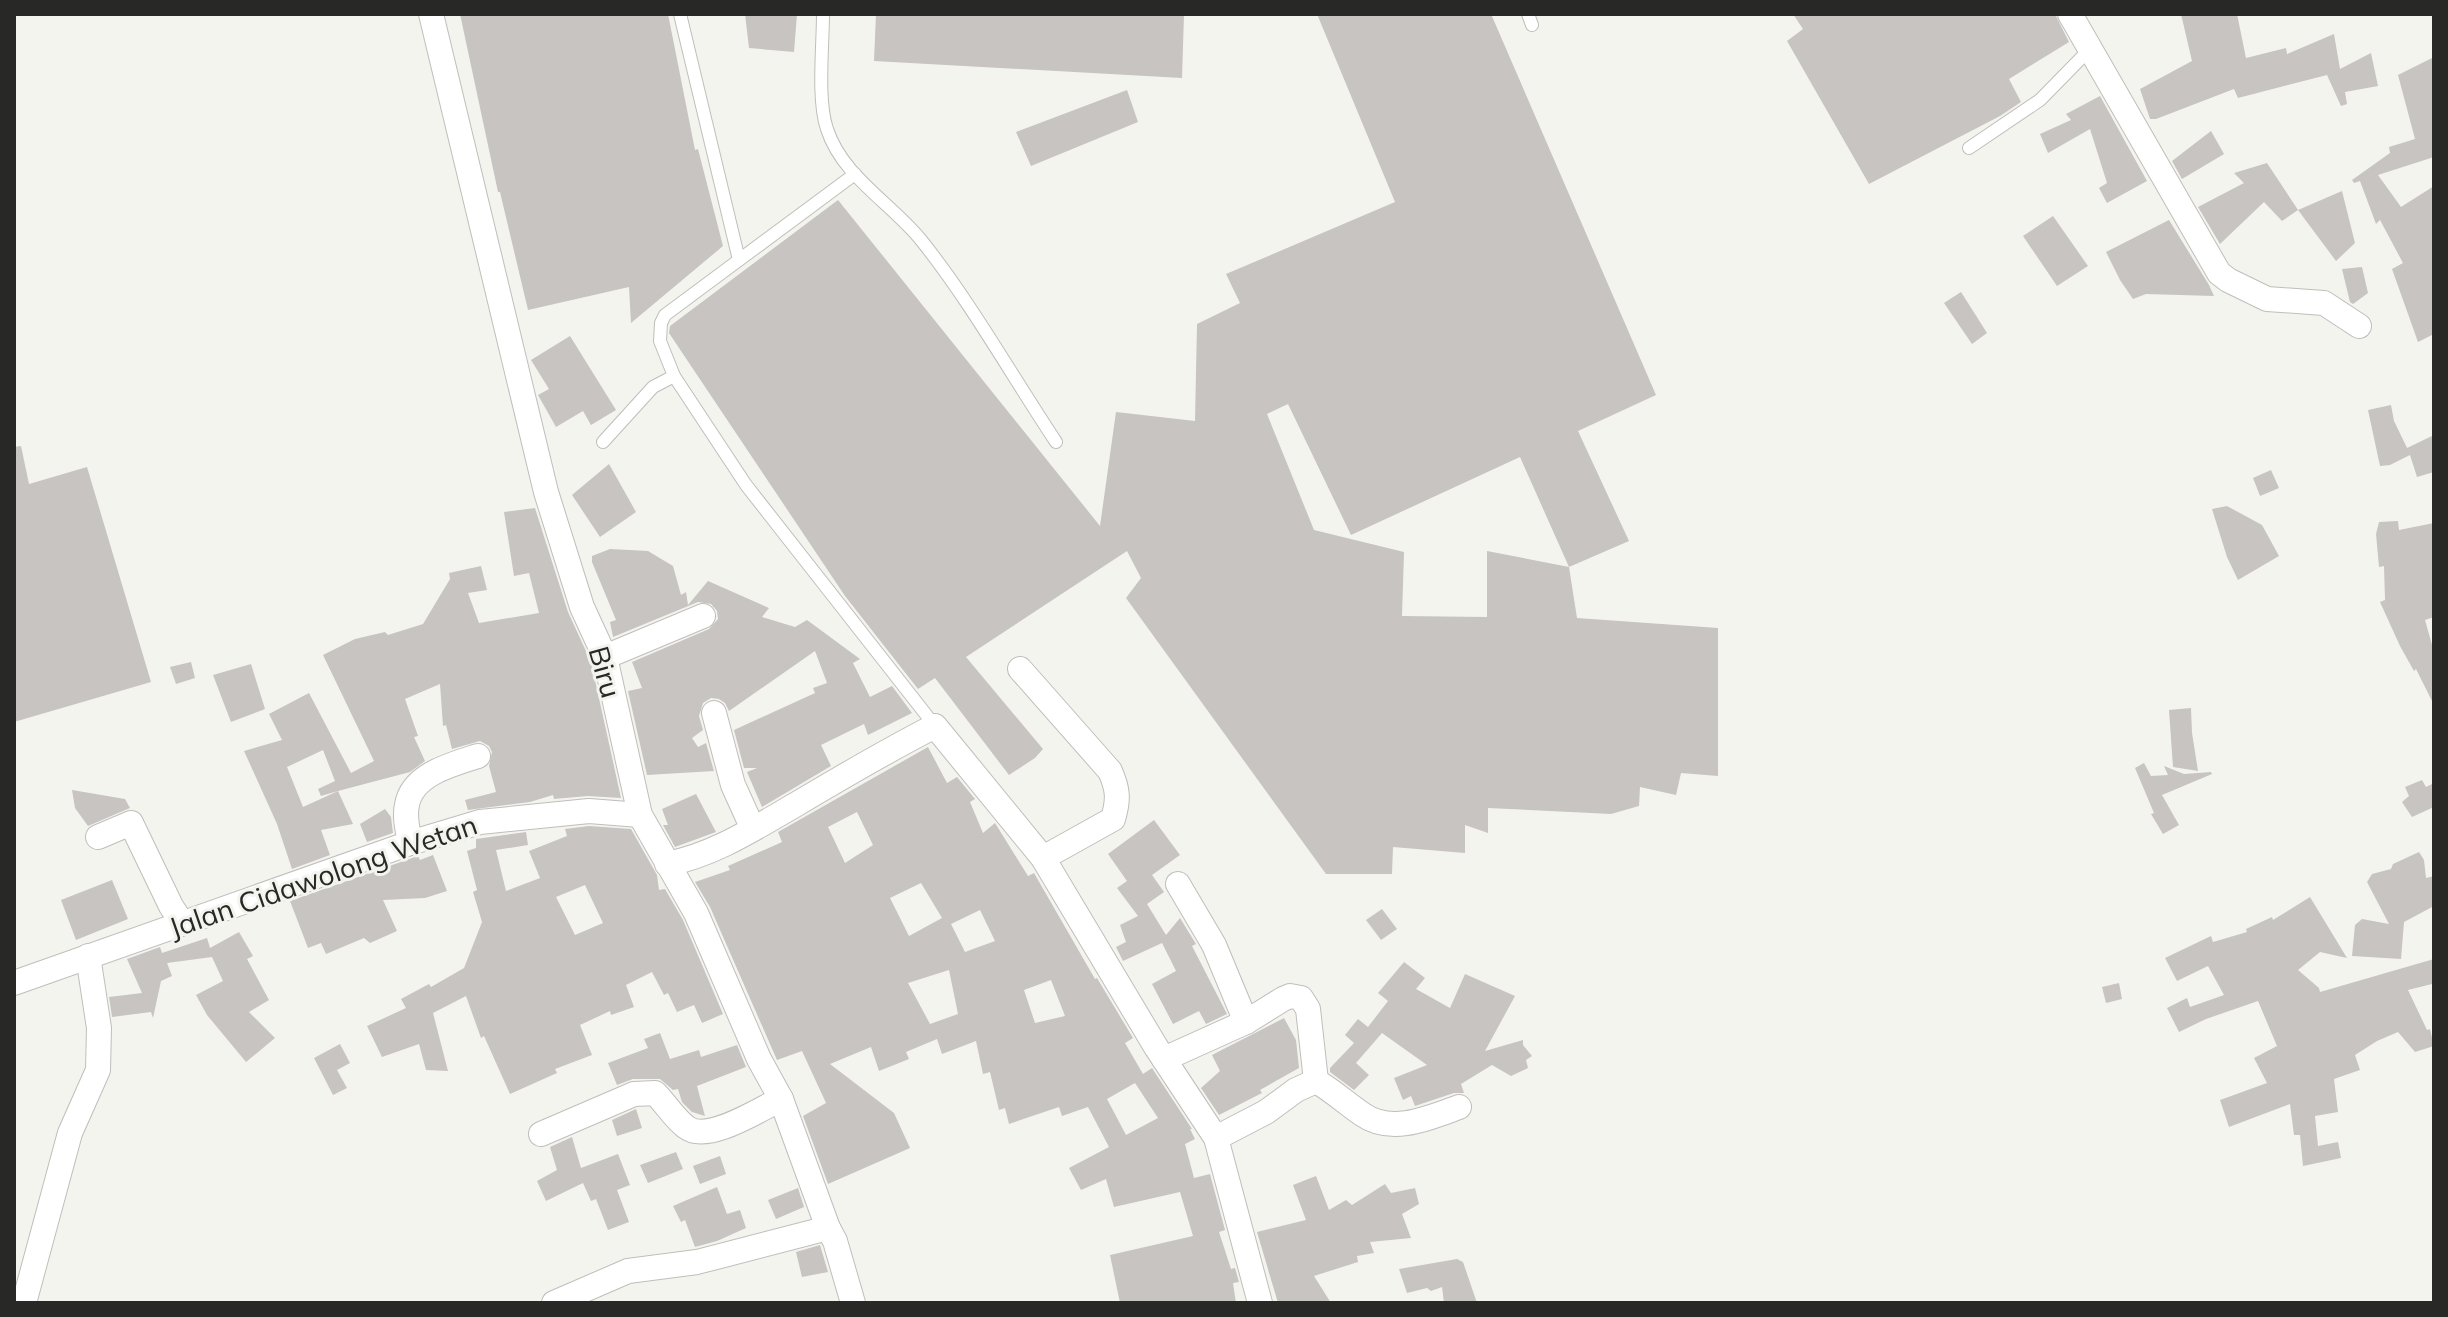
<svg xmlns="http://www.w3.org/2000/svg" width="2448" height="1317" font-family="Mulish,sans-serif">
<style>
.building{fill:#c7c4c1;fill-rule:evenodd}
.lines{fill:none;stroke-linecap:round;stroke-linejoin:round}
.service-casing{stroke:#bfbebb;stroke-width:14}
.minor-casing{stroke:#bfbebb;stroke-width:26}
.service{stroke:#fff;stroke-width:12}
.minor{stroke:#fff;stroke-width:24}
.labels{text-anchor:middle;stroke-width:6;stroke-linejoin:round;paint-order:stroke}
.street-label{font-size:28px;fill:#282827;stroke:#f4f4ef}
</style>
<rect width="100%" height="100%" fill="#f4f4ef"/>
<!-- building -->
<g class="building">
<path d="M460 14H668L695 150 698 149 723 246 631 323 629 287 528 310 500 192H498Z"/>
<path d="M745 14H797L794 52 749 48Z"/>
<path d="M876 14H1184L1182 78 874 61Z"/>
<path d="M1317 14H1491L1656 395 1578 431 1629 541 1569 567 1577 618 1718 628V776L1681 773 1676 795 1640 787 1639 806 1611 814 1488 808V833L1465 825V853L1393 847 1392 874H1326L1126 598 1141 578 1127 551 966 657 1043 749 1035 758 1009 775 935 678 918 689 845 596 669 333 670 326 838 200 1100 526 1116 412 1195 421 1197 324 1240 303 1226 274 1395 202ZM1288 404 1351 535 1520 457 1569 567 1487 551V617L1402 616 1404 552 1314 530 1267 414Z"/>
<path d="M1793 14H2055L2069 42 2009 79 2021 102 2000 116 1869 184 1787 41 1803 29Z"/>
<path d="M2181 14H2237L2246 58 2286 48 2287 54 2334 34 2340 69 2371 53 2378 86 2345 92 2347 104 2341 106 2327 75 2238 98 2234 89 2156 119H2150L2140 89 2192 61Z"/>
<path d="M2434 57V157L2378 175 2401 207 2434 186V334L2418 342 2392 269 2403 263 2380 220 2376 224 2360 181 2354 183 2352 180 2390 153 2389 147 2415 139 2398 75Z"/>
<path d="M1127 90 1138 122 1031 166 1016 132Z"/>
<path d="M2100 96 2147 181 2107 203 2099 188 2107 183 2090 129 2048 153 2040 134 2071 120 2066 114Z"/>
<path d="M2211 131 2224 154 2182 179 2172 161Z"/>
<path d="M2267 163 2298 210 2282 221 2264 202 2220 244 2198 207 2244 183 2234 173Z"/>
<path d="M2342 191 2355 243 2336 261 2298 210Z"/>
<path d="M2053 216 2088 266 2057 286 2023 236Z"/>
<path d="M2169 220 2209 285 2214 296 2146 294 2133 299 2120 280 2106 252Z"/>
<path d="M2362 267 2368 293 2353 304 2350 302 2342 269Z"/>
<path d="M1961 292 1987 333 1972 344 1944 303Z"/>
<path d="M570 336 616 410 591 425 583 411 556 427 538 395 549 389 531 360Z"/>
<path d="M2391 405 2394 421 2409 452 2407 448 2434 435V472L2417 477 2410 455 2390 465 2380 466 2368 410Z"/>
<path d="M21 446 29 484 87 467 151 682 14 722V447Z"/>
<path d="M609 464 636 512 600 537 572 495Z"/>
<path d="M2271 470 2279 488 2260 496 2253 478Z"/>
<path d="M2227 506 2262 525 2279 556 2238 580 2227 557 2212 509Z"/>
<path d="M535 508 568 612 591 662 621 798 588 796 554 799 553 795 530 802 468 810 465 800 496 792 489 766 492 752 489 746 480 741 452 749 446 725 443 726 440 684 405 699 418 736 414 737 425 761 410 772 338 791 353 824 321 830 330 855 292 869 277 824 244 751 282 740 269 714 309 693 351 773 374 761 323 655 355 639 385 632 388 635 423 624 450 579 449 573 481 566 487 590 468 593 479 623 539 613 529 573 514 576 504 512ZM323 750 335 781 318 789 321 796 338 791 303 807 287 767Z"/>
<path d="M2398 521 2399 530 2434 523V617L2425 620 2434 652V705L2416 669 2414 671 2400 646 2380 602 2385 600 2384 566 2379 567 2376 534 2379 522Z"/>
<path d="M610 549 648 551 673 566 681 595 686 592 688 605 708 581 769 608 762 617 795 627 807 620 860 659 853 663 870 697 892 686 912 713 868 735 864 724 821 745 831 766 762 807 747 772 757 768H744L734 730 815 693 813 688 827 683 815 651 729 711 725 703 719 699 711 698 703 703 699 716 703 730 692 738 698 747 706 743 714 771 647 775 628 691 642 688 632 662 709 629 718 619 717 611 711 604 698 602 613 637 610 622 616 620 592 562V556Z"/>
<path d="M191 662 195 678 176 684 170 667Z"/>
<path d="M251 664 265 709 231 722 213 675Z"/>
<path d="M2191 708 2192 733 2198 771 2173 767 2169 710Z"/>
<path d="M928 747 947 783 957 777 975 799 970 802 983 833 995 823 1028 876 1034 873 1095 979 1097 978 1133 1038 1125 1043 1143 1074 1152 1068 1192 1129H1190L1195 1139 1185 1144 1194 1178 1210 1174 1225 1230 1219 1232 1231 1269 1235 1268 1239 1282 1233 1283 1236 1303H1120L1110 1255 1193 1236 1180 1192 1114 1207 1106 1179 1081 1190 1069 1168 1109 1147 1088 1107 1062 1116 1059 1107 1009 1124 1005 1108 999 1110 990 1072 983 1074 976 1041 942 1054 937 1039 906 1052 909 1059 879 1071 871 1047 830 1064 894 1113 910 1148 828 1184 803 1116 826 1103 802 1051 777 1060 710 907 695 882 730 870 728 866 782 842 778 832ZM857 812 873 845 845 863 828 827ZM921 883 942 918 909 936 890 898ZM980 910 995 941 965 952 951 924ZM949 970 958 1014 930 1024 908 983ZM1051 980 1065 1016 1035 1023 1024 990ZM1135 1083 1158 1118 1126 1135 1107 1099Z"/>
<path d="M2144 763 2151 776 2168 775 2164 766 2184 774 2211 772 2212 774 2162 795 2179 825 2163 834 2151 814 2154 813 2135 768Z"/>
<path d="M2422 780 2426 787 2434 783V807L2412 817 2402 802 2409 796 2405 787Z"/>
<path d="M72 790 125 799 130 808 88 826 75 808Z"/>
<path d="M696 794 716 832 675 847 663 825H668L662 809Z"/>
<path d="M385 809 391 817 393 833 367 842 360 824Z"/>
<path d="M1154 820 1180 855 1152 875 1164 892 1147 904 1166 935 1180 918 1196 944 1192 946 1227 1014 1206 1024 1199 1011 1173 1024 1152 984 1176 971 1162 943 1123 961 1116 947 1126 942 1120 925 1138 916 1117 888 1127 881 1108 854Z"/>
<path d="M589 826 631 829 657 875 659 890 665 889 683 920 723 1014 702 1023 694 1005 677 1012 668 993 664 995 652 972 626 985 634 1007 611 1015 610 1011 580 1025 592 1055 555 1069 557 1073 510 1094 484 1036 481 1038 466 996 433 1013 448 1071 426 1070 419 1044 382 1057 367 1026 406 1008 401 999 429 984 431 987 464 968 482 922 473 892 477 890 467 851 476 848V839L526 832 528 845 496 850 506 891 540 878 529 851 567 836 565 829ZM585 885 603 923 575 935 556 897Z"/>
<path d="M2419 852 2424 860 2426 878 2434 876V906L2404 922 2401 959 2352 956 2355 925 2362 919 2389 924 2367 882 2372 874 2391 869 2393 864Z"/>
<path d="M433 855 447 891 425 898 383 900 397 931 370 943 364 938 326 954 321 943 308 948 290 901 415 857 418 856 420 860Z"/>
<path d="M112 880 128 919 76 940 61 900Z"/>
<path d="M2310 897 2347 958 2320 952 2298 970 2319 988 2320 992 2434 959 2432 984 2408 990 2427 1030 2430 1029 2434 1046 2415 1052 2398 1032 2377 1041 2355 1055 2360 1070 2334 1079 2338 1112 2315 1116 2318 1146 2338 1142 2341 1158 2303 1166 2300 1135H2294L2290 1104 2229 1127 2220 1100 2267 1083 2254 1058 2277 1046 2258 1001 2206 1019 2179 1032 2167 1008 2187 998 2190 1007 2224 995 2208 966 2177 981 2165 958 2211 936 2213 942 2247 932 2246 929 2272 917 2273 920Z"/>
<path d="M1382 909 1397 929 1381 940 1366 920Z"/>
<path d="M239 932 253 956 247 959 269 1000 249 1012 275 1038 246 1062 207 1015 196 995 223 981 212 957 167 963 172 976 161 981 153 1018 151 1012 112 1017 109 997 142 993 127 959 160 947 162 953 207 938 210 948Z"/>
<path d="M1404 962 1425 978 1416 989 1450 1008 1465 974 1515 996 1485 1051 1523 1040V1045L1532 1056 1526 1060 1528 1068 1511 1076 1492 1065 1461 1084 1464 1093H1454L1415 1106 1411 1096 1403 1100 1394 1078 1427 1065 1382 1033 1356 1063 1369 1075 1354 1090 1330 1072V1068L1354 1043 1345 1035 1358 1019 1368 1027 1388 1001 1378 993Z"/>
<path d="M2119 983 2122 999 2106 1003 2102 987Z"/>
<path d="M1284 1018 1296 1040 1299 1068 1260 1090 1262 1093 1219 1115 1201 1088 1220 1071 1212 1055Z"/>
<path d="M660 1033 670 1059 699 1050 701 1057 737 1045 746 1067 697 1086 705 1116 692 1112 682 1102 678 1089 673 1090 660 1079H633L617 1085 608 1063 648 1048 644 1039Z"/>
<path d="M340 1044 350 1063 337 1070 347 1088 333 1095 314 1058Z"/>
<path d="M636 1109 642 1128 617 1136 612 1120Z"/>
<path d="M572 1137 581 1168 618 1154 630 1185 617 1190 629 1222 608 1230 596 1199 591 1201 583 1183 546 1201 537 1181 557 1170 550 1147Z"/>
<path d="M676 1152 683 1169 648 1183 640 1165Z"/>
<path d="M720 1156 726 1174 700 1184 693 1166Z"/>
<path d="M1316 1176 1329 1210 1346 1200 1352 1205 1385 1184 1391 1193 1415 1188 1419 1204 1402 1214 1411 1238 1370 1242 1374 1253 1357 1256 1358 1262 1314 1276 1331 1303H1278L1257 1232 1306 1220 1293 1185Z"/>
<path d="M717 1187 727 1214 740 1210 746 1228 717 1241 695 1247 685 1220 681 1222 673 1206Z"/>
<path d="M798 1188 804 1207 776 1219 768 1200Z"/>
<path d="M820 1245 828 1272 802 1277 796 1252Z"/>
<path d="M1457 1259 1463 1262 1477 1303H1444L1442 1287 1431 1291 1427 1288 1407 1293 1399 1269Z"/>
</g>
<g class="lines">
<!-- service casing -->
<g class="service-casing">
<g id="service">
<path d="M680 14 739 260 665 315 661 323 660 341 674 376 746 485 935 726"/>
<path d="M823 14C823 46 817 100 827 129 842 176 891 203 921 240 970 301 1012 376 1056 442"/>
<path d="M1528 14 1532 25"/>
<path d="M1969 148 2040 100 2091 48"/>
<path d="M739 260 855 174"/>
<path d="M603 442 653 387 674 376"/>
</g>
</g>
<!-- minor casing -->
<g class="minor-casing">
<g id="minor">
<path d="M431 14 546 492 582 607 605 657 640 815 696 913 759 1059 781 1099 828 1228 835 1241 853 1303"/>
<path d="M2070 14 2219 273 2228 280 2267 299 2324 303 2359 326"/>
<path d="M605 657 703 616"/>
<path d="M1020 669 1110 771C1118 789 1119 799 1113 819L1043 858"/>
<path d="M714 713 733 785 753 829"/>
<path d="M98 837 131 823 171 906 182 923"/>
<path d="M410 843C408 831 404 817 407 805 412 774 453 764 478 756"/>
<path d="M667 864C714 855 755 828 795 805 842 777 888 750 935 726L1043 858 1156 1047 1216 1138 1260 1303"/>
<path d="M1178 884 1214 945 1246 1022"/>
<path d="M14 983 410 843 480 822 589 811 640 815"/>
<path d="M1164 1059 1246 1022 1283 999 1290 996 1301 998 1308 1009 1316 1081"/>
<path d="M541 1134 634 1094 655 1093C666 1104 674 1118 686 1127 707 1144 760 1109 781 1099"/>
<path d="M1216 1138 1266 1112 1296 1090 1316 1081C1333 1091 1346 1103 1362 1114 1391 1135 1429 1118 1459 1107"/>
<path d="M24 1303 70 1133 98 1070 99 1028 88 956"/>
<path d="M554 1303 628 1271 697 1262 828 1228"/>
</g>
</g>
<!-- service -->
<use href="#service" class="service"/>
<!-- minor -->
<use href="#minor" class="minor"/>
</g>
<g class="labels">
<!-- street labels -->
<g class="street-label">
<text transform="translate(605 672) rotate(74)" y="10">Biru</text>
<text transform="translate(323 876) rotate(-19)" y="10">Jalan Cidawolong Wetan</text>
</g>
</g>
<!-- border -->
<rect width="2448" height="1317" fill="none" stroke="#282827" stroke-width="32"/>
</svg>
